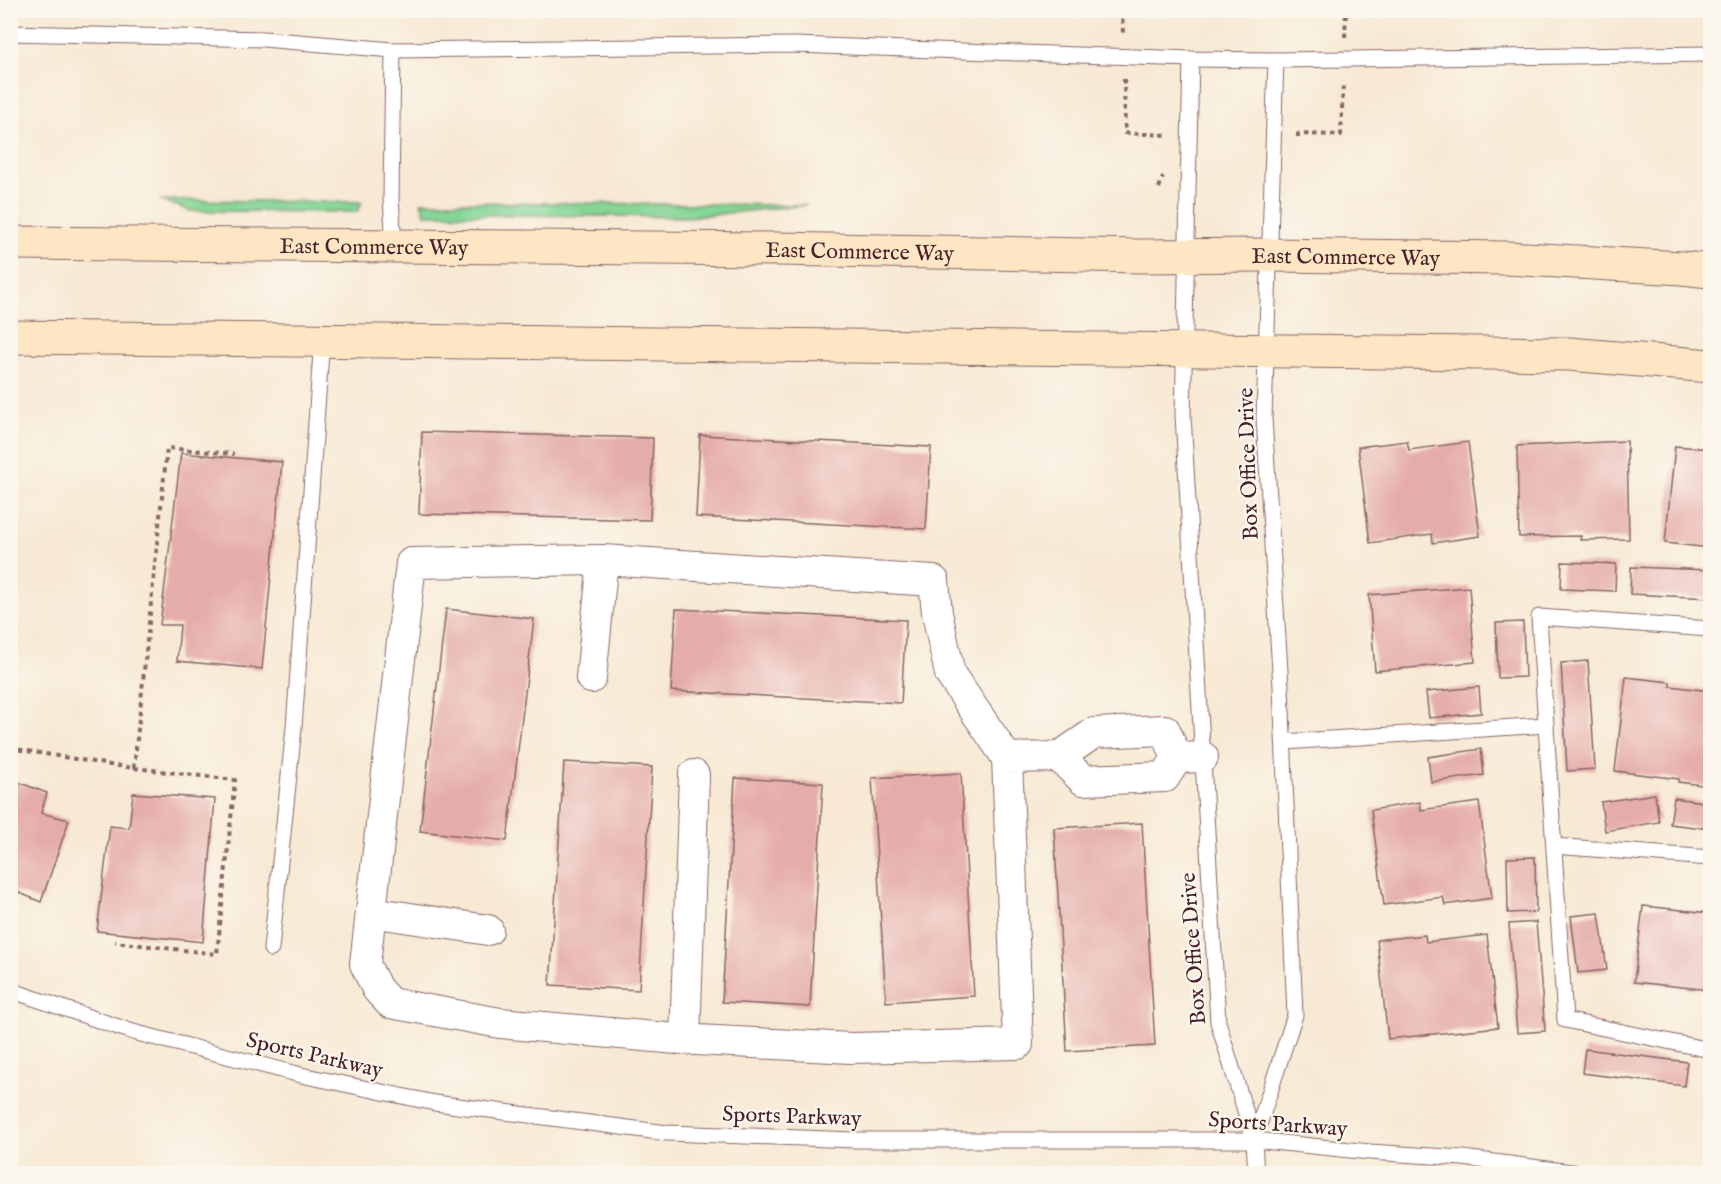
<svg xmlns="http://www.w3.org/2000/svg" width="1721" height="1184" font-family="'IM FELL English',serif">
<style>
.green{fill:#84d596;stroke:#677a60;stroke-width:1.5}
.building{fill:#e5adaa}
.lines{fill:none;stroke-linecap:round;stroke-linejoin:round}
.service-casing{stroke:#876666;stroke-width:17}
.minor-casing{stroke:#876666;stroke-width:32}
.secondary-casing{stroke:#876666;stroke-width:35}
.path{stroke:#876666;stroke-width:4;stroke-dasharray:4.5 4.5;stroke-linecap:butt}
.service{stroke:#fff;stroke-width:15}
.minor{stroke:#fff;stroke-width:30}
.secondary{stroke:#fce6c4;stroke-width:33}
.labels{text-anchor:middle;stroke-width:4.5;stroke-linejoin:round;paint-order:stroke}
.street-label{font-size:22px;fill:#4a1f2b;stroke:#fbf7ec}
</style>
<rect width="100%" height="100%" fill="#fbf7ec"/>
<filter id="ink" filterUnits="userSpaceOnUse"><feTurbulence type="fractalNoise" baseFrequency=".0167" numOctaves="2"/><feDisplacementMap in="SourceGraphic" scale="12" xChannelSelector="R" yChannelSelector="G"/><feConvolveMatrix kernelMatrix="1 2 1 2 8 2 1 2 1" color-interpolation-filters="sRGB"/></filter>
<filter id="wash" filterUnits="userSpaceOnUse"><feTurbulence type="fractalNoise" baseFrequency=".008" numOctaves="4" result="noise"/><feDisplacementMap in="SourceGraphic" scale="24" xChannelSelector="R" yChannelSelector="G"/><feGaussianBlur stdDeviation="1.35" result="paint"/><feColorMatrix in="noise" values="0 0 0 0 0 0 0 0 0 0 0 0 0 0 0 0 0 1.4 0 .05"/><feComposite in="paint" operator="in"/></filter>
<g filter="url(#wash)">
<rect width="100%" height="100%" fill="#f7e9d4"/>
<!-- green -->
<g class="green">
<path d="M160 200 362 202 357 212 191 211Z"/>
<path d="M421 202 807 205 689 217 425 214Z"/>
</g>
<g id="blocks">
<!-- building -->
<g class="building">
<path d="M422 432 653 438 650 520 419 514Z"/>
<path d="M700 435 931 447 926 529 696 517Z"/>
<path d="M1407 441 1409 450 1468 442 1480 536 1433 543 1432 534 1370 543 1358 447Z"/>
<path d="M1627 441 1629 539 1580 540 1581 536 1519 537 1517 446Z"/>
<path d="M1675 446 1710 449V548L1665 543Z"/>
<path d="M181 453 282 462 262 669 177 661 180 625H160Z"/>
<path d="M1562 562 1616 564 1615 591 1561 589Z"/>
<path d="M1631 567 1710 570V598L1630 594Z"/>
<path d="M1469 587 1475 662 1375 671 1369 595Z"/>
<path d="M446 609 534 619 507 841 420 831Z"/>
<path d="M676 609 906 620 901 703 671 691Z"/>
<path d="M1523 622 1525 677 1498 678 1496 623Z"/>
<path d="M1588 661 1595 769 1567 771 1561 663Z"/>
<path d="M1626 677 1670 682V686L1710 691V786L1678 782 1679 779 1615 771Z"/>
<path d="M1479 687 1481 713 1429 718 1426 692Z"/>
<path d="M1481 749 1484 775 1431 782 1428 757Z"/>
<path d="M564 762 652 767 639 990 550 985Z"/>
<path d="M961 773 974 996 886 1002 872 778Z"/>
<path d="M735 778 823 783 810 1007 722 1002Z"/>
<path d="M10 779 47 793 41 813 69 820 41 902 10 889Z"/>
<path d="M133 793 215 799 203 942 97 931 110 826 129 828Z"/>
<path d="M1655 794 1659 822 1605 831 1601 802Z"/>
<path d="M1674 798 1710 803V829L1670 824Z"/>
<path d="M1420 802 1421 810 1479 802 1492 898 1445 905 1443 897 1384 905 1371 810Z"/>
<path d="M1142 823 1155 1046 1067 1051 1054 828Z"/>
<path d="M1535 857 1536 912 1508 913 1507 858Z"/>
<path d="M1643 906 1710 913V990L1634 982Z"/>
<path d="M1599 913 1607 970 1578 973 1571 916Z"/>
<path d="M1536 922 1545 1031 1517 1033 1509 924Z"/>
<path d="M1425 935 1426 942 1487 935 1498 1027 1388 1039 1377 940Z"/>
<path d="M1585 1049 1687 1062 1684 1086 1582 1073Z"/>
</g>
</g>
</g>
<g filter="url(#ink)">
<use href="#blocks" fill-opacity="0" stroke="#876666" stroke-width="1.5"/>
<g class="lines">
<!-- service casing -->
<g class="service-casing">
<g id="service">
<path d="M10 33 263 39 393 50 795 45 1191 59 1276 60 1710 54"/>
<path d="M393 50 391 198 394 247"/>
<path d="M1191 59 1183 415 1218 1022 1254 1140 1256 1174"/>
<path d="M1710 629 1539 617 1565 1020 1710 1050"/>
<path d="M1284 742 1546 725"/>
<path d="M1554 846 1710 858"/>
<path d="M271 949 294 727 322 339"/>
<path d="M10 990 133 1032 301 1075 435 1103 667 1133 855 1140H1254L1370 1152 1463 1158 1587 1174"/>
<path d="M1254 1140 1295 1015 1281 687 1264 418 1276 60"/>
</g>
</g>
<!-- minor casing -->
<g class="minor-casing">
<g id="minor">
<path d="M591 678 603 560"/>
<path d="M1165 730 1177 758 1165 777 1083 780 1059 757 1094 733Z"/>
<path d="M1007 758 950 674 937 613 934 581 603 560 411 563 365 964 377 989 390 1003 500 1023 677 1039 851 1048 1018 1044 1007 758 1059 757"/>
<path d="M1177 758 1203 757"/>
<path d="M371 912 488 930"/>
<path d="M685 1039 694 775"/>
</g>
</g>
<!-- secondary casing -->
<g class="secondary-casing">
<g id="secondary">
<path id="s1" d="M10 243 777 249 1139 256 1269 255 1506 258 1682 268 1710 271"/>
<path d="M10 337 1569 354 1710 366"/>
</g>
</g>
<!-- path -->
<g class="path">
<path d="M1122 10 1123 33"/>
<path d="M1612 10 1710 12"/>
<path d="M1345 37 1346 10"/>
<path d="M1124 79 1125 133 1166 135"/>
<path d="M1298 137V134L1341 135 1343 83"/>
<path d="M1159 188 1163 177"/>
<path d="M10 748 110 765 235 780 217 954 115 942"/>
<path d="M134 768 167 448 234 454"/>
</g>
<!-- service -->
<use href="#service" class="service"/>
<!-- minor -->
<use href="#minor" class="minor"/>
<!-- secondary -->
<use href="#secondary" class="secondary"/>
</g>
</g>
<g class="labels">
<!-- street labels -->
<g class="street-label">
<text dy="8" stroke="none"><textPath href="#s1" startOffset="364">East Commerce Way</textPath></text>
<text dy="8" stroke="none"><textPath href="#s1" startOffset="850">East Commerce Way</textPath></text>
<text dy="8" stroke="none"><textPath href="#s1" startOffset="1336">East Commerce Way</textPath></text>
<text transform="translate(1247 464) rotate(-92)" y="8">Box Office Drive</text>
<text transform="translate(1192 949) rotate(-94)" y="8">Box Office Drive</text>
<text transform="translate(315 1054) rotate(13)" y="8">Sports Parkway</text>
<text transform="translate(792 1115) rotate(2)" y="8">Sports Parkway</text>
<text transform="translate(1278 1123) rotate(4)" y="8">Sports Parkway</text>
</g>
</g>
<!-- margin -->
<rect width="1721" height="1184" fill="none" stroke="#fbf7ec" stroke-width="36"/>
</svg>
